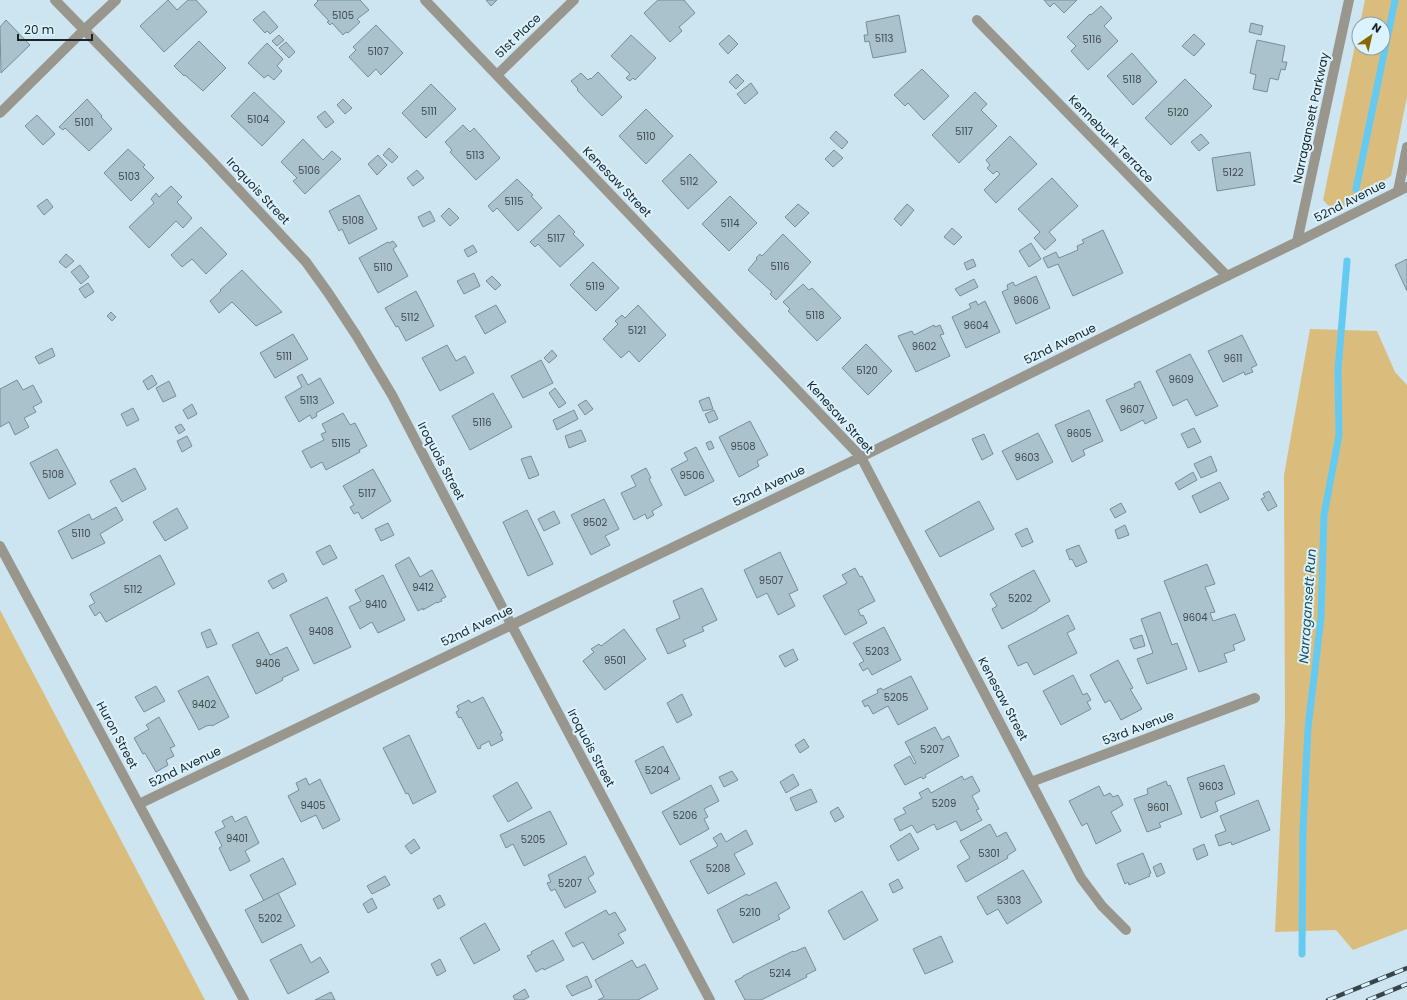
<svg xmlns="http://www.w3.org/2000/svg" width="1407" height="1000" font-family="Poppins,sans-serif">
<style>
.green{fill:#dabd7d}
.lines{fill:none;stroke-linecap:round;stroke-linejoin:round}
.stream{stroke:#65caf2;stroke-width:7}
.building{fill:#aac2cc;stroke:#778e98}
.minor{stroke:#99968d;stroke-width:10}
.rail-casing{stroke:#39454a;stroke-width:4.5}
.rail{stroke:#daf3fe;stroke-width:3;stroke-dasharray:9;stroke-linecap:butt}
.labels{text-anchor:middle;stroke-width:4;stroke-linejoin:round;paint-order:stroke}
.number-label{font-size:10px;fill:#3e4b50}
.street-label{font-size:12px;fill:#1a2327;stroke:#daf3fe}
.water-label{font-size:13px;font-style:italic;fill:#1f4b5b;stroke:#daf3fe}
</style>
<rect width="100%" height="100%" fill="#cde5f0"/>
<!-- green -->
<g class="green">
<path d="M1365 0H1407V97L1391 176 1335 212 1323 200 1359 26V48H1383V24H1360Z"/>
<path d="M1310 329 1377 331 1395 372 1407 385V929L1353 950 1336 930 1275 932 1285 721 1284 475Z"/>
<path d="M0 610 205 1000H0Z"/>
</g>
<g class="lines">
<!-- stream -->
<g class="stream">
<path d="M1356 189 1395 0"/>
<path d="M1302 954 1303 830 1308 728 1321 618 1324 515 1339 435 1338 370 1347 261"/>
</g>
</g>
<!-- building -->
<g class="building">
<path d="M168 0 177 10 188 0H196L207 12 164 52 140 26Z"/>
<path d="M317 0H360L369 10 357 19 360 22 348 33 346 32 343 35 332 23 330 25 327 22 329 21 314 5 318 1Z"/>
<path d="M486 0H497L491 6Z"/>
<path d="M658 0H684L695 13 679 27 682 31 670 42 644 13Z"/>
<path d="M1044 0H1077L1064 13 1054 3 1050 7Z"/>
<path d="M1101 6 1112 18 1104 26 1118 41 1088 70 1071 51 1076 46 1067 37 1090 14 1091 15Z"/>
<path d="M264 11 278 27 270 34 267 31 265 33 253 20Z"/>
<path d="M899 15 906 52 873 58 869 41 865 42 864 35H868L866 22Z"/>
<path d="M6 20 30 45 1 73 0 27Z"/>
<path d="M1251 23 1263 26 1261 35 1249 32Z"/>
<path d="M376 25 403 53 381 75 376 69 368 77 349 57 356 50 353 47Z"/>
<path d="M1194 34 1205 44 1194 56 1182 46Z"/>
<path d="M279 35 284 40 277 46 272 41Z"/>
<path d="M631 35 656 58 635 80 633 78 630 81 626 78 630 74 611 56Z"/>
<path d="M729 35 738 44 728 54 719 44Z"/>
<path d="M1257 40 1285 46 1282 62H1287L1285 70 1281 69 1278 80 1270 78 1267 92 1253 89 1256 75 1250 73Z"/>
<path d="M199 41 226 68 203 91 185 75 184 76 174 66Z"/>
<path d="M286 42 295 52 289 58 279 48Z"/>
<path d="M267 43 283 59 277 66 282 71 274 80 268 75 264 78 248 63Z"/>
<path d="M1132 53 1157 82 1133 105 1107 76Z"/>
<path d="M922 69 949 96 924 120 908 103 905 106 894 95Z"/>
<path d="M598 72 622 97 602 116 577 90 578 89 571 81 581 73 588 80 590 78 591 79Z"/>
<path d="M737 74 744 81 736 89 729 82Z"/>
<path d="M1185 79 1212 106 1171 145 1145 118Z"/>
<path d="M751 83 758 93 745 104 737 94Z"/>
<path d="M431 84 456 109 426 138 402 113Z"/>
<path d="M254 92 285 122 262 146 231 116Z"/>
<path d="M975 92 987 104 981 110 997 126 959 163 932 135Z"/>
<path d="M87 99 102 116 101 117 112 129 89 151 65 128 63 130 59 127Z"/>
<path d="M343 99 352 108 345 114 337 105Z"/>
<path d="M646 109 673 136 646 164 619 136Z"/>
<path d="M325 111 334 122 326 128 317 117Z"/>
<path d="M37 115 55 134 43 145 25 126Z"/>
<path d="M463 125 470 132 474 128 500 158 476 180 450 152 452 150 445 142Z"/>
<path d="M836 131 848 142 842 149 830 138Z"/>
<path d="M1201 134 1209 143 1199 151 1191 142Z"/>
<path d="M1010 136 1037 164 996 203 984 190 1000 174 997 171 993 174 987 168 990 165 986 160Z"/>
<path d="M303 139 323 160 332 151 341 159 305 194 293 181 297 178 281 162Z"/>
<path d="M389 148 398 157 392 163 383 155Z"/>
<path d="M128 149 145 165 143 167 154 178 131 201 104 173Z"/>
<path d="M834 150 843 158 833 167 825 159Z"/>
<path d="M1250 152 1255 185 1217 191 1212 158Z"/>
<path d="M690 154 717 182 688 209 662 181Z"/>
<path d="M378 155 387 165 377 175 368 164Z"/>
<path d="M417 170 424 178 413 186 407 178Z"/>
<path d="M1052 178 1078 206 1049 232 1056 240 1045 250 1034 238 1040 232 1018 209Z"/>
<path d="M517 179 533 195 531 196 542 208 518 231 497 208 493 212 488 206Z"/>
<path d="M171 186 182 197 177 202 192 218 183 228 176 221 149 248 129 227 154 203 151 199 156 193 159 197Z"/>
<path d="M359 195 377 229 349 244 342 229 339 231 329 211Z"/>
<path d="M730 196 757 223 729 251 702 224Z"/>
<path d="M47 199 53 207 44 215 37 206Z"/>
<path d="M798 204 809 213 795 227 785 217Z"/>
<path d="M907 204 914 210 901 226 894 219Z"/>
<path d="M449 208 459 218 450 226 441 216Z"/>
<path d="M430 211 435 221 423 227 418 217Z"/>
<path d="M559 215 575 232 573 234 584 245 560 267 538 244 535 247 530 242Z"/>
<path d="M201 227 227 254 206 274 192 259 182 267 171 255Z"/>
<path d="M952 228 962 237 954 245 944 237Z"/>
<path d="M1103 230 1123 273 1073 296 1058 264 1048 268 1043 258 1056 252 1059 258 1078 250 1077 246 1084 243 1082 240Z"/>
<path d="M783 234 811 262 776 300 770 294 772 292 748 270 757 259 756 258 760 254 762 256Z"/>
<path d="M393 241 397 246 393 249 408 276 378 293 359 258 388 242 389 243Z"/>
<path d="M1031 243 1041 259 1029 267 1019 251Z"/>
<path d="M473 245 477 252 468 257 464 250Z"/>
<path d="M66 254 74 261 66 268 59 262Z"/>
<path d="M973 259 976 266 967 270 964 263Z"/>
<path d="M1407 259V291L1395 265Z"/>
<path d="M593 262 619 288 596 311 570 285Z"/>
<path d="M80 265 89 277 81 284 71 272Z"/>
<path d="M242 270 282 312 256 326 232 302 219 313 210 301 221 291 220 290Z"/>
<path d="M474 273 480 286 464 294 457 281Z"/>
<path d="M492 276 501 285 495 290 486 281Z"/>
<path d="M1036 276 1050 308 1016 324 1002 292 1008 289 1007 285 1013 282 1015 286Z"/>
<path d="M974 279 978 287 960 296 955 289Z"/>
<path d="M88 283 94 292 85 298 79 289Z"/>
<path d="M803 284 809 290 812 288 841 318 817 341 788 311 790 309 783 302Z"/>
<path d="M416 291 434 326 406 341 398 326 396 327 385 308Z"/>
<path d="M976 301 978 305 985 301 1000 332 966 348 952 317 971 308 969 304Z"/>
<path d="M496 305 506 322 485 334 475 316Z"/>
<path d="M638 305 666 335 639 362 629 351 621 358 603 339 618 324 615 321 622 315 625 318Z"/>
<path d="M111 312 116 317 112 321 107 316Z"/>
<path d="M934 325 935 327 940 325 944 334 940 335 950 356 916 372 898 336 912 331 914 335Z"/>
<path d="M293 334 308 359 275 378 260 353Z"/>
<path d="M1242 335 1257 365 1251 368 1253 372 1245 375 1244 372 1223 382 1208 351Z"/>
<path d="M866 344 892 371 868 395 842 368Z"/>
<path d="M447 345 456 361 465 356 474 373 440 391 422 358Z"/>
<path d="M52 348 55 356 39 364 35 357Z"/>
<path d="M552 350 557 356 549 363 544 358Z"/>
<path d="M1190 354 1218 406 1196 416 1187 399 1173 406 1156 371Z"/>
<path d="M541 360 553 383 523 398 511 376Z"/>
<path d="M302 374 308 385 320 378 334 403 316 413 317 416 312 419 310 415 299 422 285 397 302 387 297 377Z"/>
<path d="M152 375 157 384 148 390 143 381Z"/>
<path d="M17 380 23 390 33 385 42 402 33 407 36 412 24 418 29 427 15 435 9 422 0 427V389Z"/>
<path d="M169 381 176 396 163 402 156 388Z"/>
<path d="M1140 381 1157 418 1145 424 1143 420 1121 431 1106 400 1135 387 1134 384Z"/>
<path d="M555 388 566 403 559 408 549 393Z"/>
<path d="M493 393 512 427 470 450 452 416Z"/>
<path d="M709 397 713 409 703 411 699 401Z"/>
<path d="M586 400 593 409 585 415 578 405Z"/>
<path d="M192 404 197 414 188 419 183 410Z"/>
<path d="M133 408 139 420 127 426 121 414Z"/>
<path d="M574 410 578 419 557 430 553 420Z"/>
<path d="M714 410 718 419 709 423 705 414Z"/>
<path d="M1089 410 1103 441 1083 450 1085 455 1072 462 1055 425Z"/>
<path d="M343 413 350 425 355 423 367 446 359 450 360 452 326 470 322 462 311 468 302 451 324 440 321 434 326 432 322 424Z"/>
<path d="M750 421 768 455 757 461 759 466 739 477 719 437Z"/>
<path d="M181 424 185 430 179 434 175 427Z"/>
<path d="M1194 428 1201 442 1188 448 1181 434Z"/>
<path d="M581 430 586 441 569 448 565 436Z"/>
<path d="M1038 433 1053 462 1017 480 1002 451Z"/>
<path d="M984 434 993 454 982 460 972 439Z"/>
<path d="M187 436 192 446 182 452 177 441Z"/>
<path d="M711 441 714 448 709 450 706 443Z"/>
<path d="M696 447 714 481 685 496 671 469 688 460 684 453Z"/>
<path d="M57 449 76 484 49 499 30 463Z"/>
<path d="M531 456 539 475 529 479 521 459Z"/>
<path d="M1211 456 1217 471 1201 478 1194 464Z"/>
<path d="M135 468 146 489 122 502 110 481Z"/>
<path d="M646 468 651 478 649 479 662 505 652 511 654 515 647 519 645 514 634 520 621 493 636 486 631 476Z"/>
<path d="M373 469 391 501 362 519 358 512 354 514 350 507 354 505 343 486Z"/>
<path d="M1193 472 1197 480 1179 490 1175 483Z"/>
<path d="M1220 482 1229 499 1200 513 1192 496Z"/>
<path d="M1269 491 1277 506 1268 511 1261 499 1265 497 1263 494Z"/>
<path d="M604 499 619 529 605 536 610 545 591 555 571 515Z"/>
<path d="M979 501 994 529 940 557 925 531Z"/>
<path d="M1121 503 1126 512 1115 518 1110 509Z"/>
<path d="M116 507 123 520 100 534 105 543 72 559 58 531 89 514 92 520Z"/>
<path d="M177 508 188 528 165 541 153 522Z"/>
<path d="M527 510 553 564 528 576 503 522Z"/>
<path d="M554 511 560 523 544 531 538 519Z"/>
<path d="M388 523 394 535 381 541 375 529Z"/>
<path d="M1125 525 1129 535 1118 539 1115 530Z"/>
<path d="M1027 528 1033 542 1022 547 1015 534Z"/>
<path d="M330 545 337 558 323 565 316 552Z"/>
<path d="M1079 545 1087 562 1076 567 1072 559 1070 560 1066 550Z"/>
<path d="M780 552 798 590 789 594 795 606 778 615 767 593 757 598 744 570Z"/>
<path d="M160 555 175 584 106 622 100 612 95 616 89 606 95 603 90 594Z"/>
<path d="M409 557 420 577 432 570 446 597 441 599 442 601 437 603V602L423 610V608L418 611 395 565Z"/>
<path d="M1207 564 1215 584 1205 587 1215 612 1210 613 1213 621 1235 614 1245 640 1233 645 1235 650 1224 654 1227 662 1199 672 1164 581Z"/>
<path d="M855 568 860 577 862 576 875 601 858 610 861 616 863 615 867 623 845 635 823 596 847 583 842 575Z"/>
<path d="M1034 570 1050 601 1037 609V610L1002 629 992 609 997 606 990 594Z"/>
<path d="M283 573 287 581 273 589 268 581Z"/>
<path d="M383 575 405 620 378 633 372 622 360 629 349 607 361 601 355 590Z"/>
<path d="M702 588 717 620 702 627 704 631 683 640 686 646 668 654 656 629 680 618 673 601Z"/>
<path d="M327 597 351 647 314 664 290 615Z"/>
<path d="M1160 612 1172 645 1177 643 1187 669 1147 684 1137 659 1153 653 1141 619Z"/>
<path d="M1068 615 1075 629 1067 633 1077 653 1034 675 1027 662 1018 666 1008 646Z"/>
<path d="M884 627 901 660 872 675 868 668 863 671 859 664 864 661 853 643Z"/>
<path d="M210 629 217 644 207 648 201 633Z"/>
<path d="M624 629 646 659 605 690 583 661 594 652 591 649 599 644 601 646Z"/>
<path d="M258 632 270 655 287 647 299 670 282 678 283 680 256 694 232 645Z"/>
<path d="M1142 635 1145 646 1134 649 1130 639Z"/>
<path d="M793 649 798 660 785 667 779 656Z"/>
<path d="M1118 660 1133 688 1130 689 1142 709 1121 720 1110 700 1105 703 1090 675Z"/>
<path d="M1073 675 1083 695 1087 693 1091 700 1087 702 1091 709 1061 725 1043 691Z"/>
<path d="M208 676 229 717 212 726 211 725 206 726 199 730 178 691Z"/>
<path d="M911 676 928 709 898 725 888 706 873 714 868 705 865 707 862 701 878 693 877 690 881 688 883 690Z"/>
<path d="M156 686 165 701 144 712 135 697Z"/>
<path d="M682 694 692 715 677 723 667 703Z"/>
<path d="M483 697 502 733 500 734 503 740 491 746 489 741 480 746 481 748 478 749 461 717 459 718 456 712 459 710 457 706 469 700 471 703Z"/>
<path d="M159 717 175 746 170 748 174 756 166 760 168 765 156 772 145 753 143 754 134 738 149 729 146 725Z"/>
<path d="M935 727 942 740 949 736 959 756 925 775 926 777 923 779 921 777 905 785 894 765 910 756 914 764 916 763 905 742Z"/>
<path d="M409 735 436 792 413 804 408 793 406 794 383 748Z"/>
<path d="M804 739 809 747 800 753 795 745Z"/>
<path d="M663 746 680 779 651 794 635 761Z"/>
<path d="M1224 765 1235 794 1215 802 1218 811 1201 818 1187 778Z"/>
<path d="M732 771 738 780 724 787 719 777Z"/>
<path d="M793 774 799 785 786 793 780 782Z"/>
<path d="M962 776 964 780 972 776 980 791 972 796 979 809 976 810 982 820 961 831 956 821 937 830 934 824 917 833 912 825 900 831 894 819 906 813 903 808 922 798 919 793 928 788 931 793Z"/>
<path d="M306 778 309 785 320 779 340 820 323 829 316 815 301 822 288 796 299 790 296 783Z"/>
<path d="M1166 781 1168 786 1170 785 1182 814 1159 823 1161 827 1147 832 1134 799 1148 794 1147 789Z"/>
<path d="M517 782 532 808 508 822 493 796Z"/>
<path d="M711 785 719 801 704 809 708 817 704 819 709 829 680 845 662 812Z"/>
<path d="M1099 786 1104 796 1110 793 1113 797 1118 795 1123 805 1111 812 1121 831 1096 844 1087 823 1082 826 1069 801Z"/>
<path d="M811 789 817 802 796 811 790 798Z"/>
<path d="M1258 800 1270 830 1232 845 1231 842 1219 846 1215 835 1226 831 1220 816Z"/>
<path d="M838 807 844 817 835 822 830 812Z"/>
<path d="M550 811 567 844 524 866 513 844 506 848 500 835Z"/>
<path d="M232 816 235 822 246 816 259 843 245 851 250 861 230 871 219 848 222 846 215 832 225 827 222 821Z"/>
<path d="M990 824 997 837 1006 832 1016 850 1007 856 1008 858 966 882 957 866 970 858 960 841Z"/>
<path d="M746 830 753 844 734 854 745 874 708 894 690 861 718 846 713 838 721 833 726 842Z"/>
<path d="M910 833 919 849 898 861 890 846Z"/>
<path d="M414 839 420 848 411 854 405 846Z"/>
<path d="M1204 844 1208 855 1197 860 1193 849Z"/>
<path d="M1143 853 1151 873 1149 874 1150 876 1129 885 1128 882 1125 884 1117 864Z"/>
<path d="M585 856 594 874 588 878 596 892 565 908 555 889 551 891 547 883 551 882 548 875Z"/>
<path d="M283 858 296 884 264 901 250 875Z"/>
<path d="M1161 863 1165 873 1157 877 1153 867Z"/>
<path d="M1023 870 1042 902 1007 924 998 909 987 915 977 897Z"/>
<path d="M385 876 390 885 372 894 367 886Z"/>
<path d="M898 879 903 888 893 893 889 884Z"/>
<path d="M776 882 790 908 778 915 780 919 733 943 717 910 747 894 748 896Z"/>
<path d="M862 891 878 920 844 940 828 911Z"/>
<path d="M278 893 295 926 262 943 245 910Z"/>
<path d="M440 895 445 905 438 909 433 899Z"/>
<path d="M372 898 377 908 368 913 363 904Z"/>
<path d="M606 910 609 915 615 912 626 930 618 934 624 943 593 960 583 942 573 947 565 933Z"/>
<path d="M485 923 500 950 474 964 460 938Z"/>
<path d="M941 936 953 962 925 974 913 949Z"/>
<path d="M553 940 564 960 544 970 543 968 536 972 527 956 532 954 531 952Z"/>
<path d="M301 944 311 963 320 957 329 972 288 994 270 960Z"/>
<path d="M805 947 816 970 806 975 807 977 761 1000H745L735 981 743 977V976L793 951 794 952Z"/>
<path d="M440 959 446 971 437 976 431 964Z"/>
<path d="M632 960 637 968 645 964 658 989 638 1000H598L604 997 595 980Z"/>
<path d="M587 976 592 987 572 996 566 986Z"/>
<path d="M525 989 529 997 523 1000H515L513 996Z"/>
<path d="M331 992 335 1000H315Z"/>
</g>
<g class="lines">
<!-- minor -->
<g class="minor">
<path d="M55 0 211 160 306 262 329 294 356 335 392 395 511 624 710 1000"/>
<path d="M425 0 861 457 1081 878 1102 906 1126 930"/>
<path d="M977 20 1227 276"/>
<path d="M497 75 574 0"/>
<path d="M0 113 84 30 116 0"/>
<path d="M1398 191 1407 147"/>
<path d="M1297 242 1349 0"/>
<path d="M0 546 244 1000"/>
<path d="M1031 782 1255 698"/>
<path d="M139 804 861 457 1227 276 1297 242 1407 187"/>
</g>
<!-- rail casing -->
<g class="rail-casing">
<g id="rail">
<path d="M1328 1000 1407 968"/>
<path d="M1368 1000 1407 984"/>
</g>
</g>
<!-- rail -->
<use href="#rail" class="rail"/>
</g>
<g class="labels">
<!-- number labels -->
<g class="number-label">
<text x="343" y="19">5105</text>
<text x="884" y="42">5113</text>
<text x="1092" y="43">5116</text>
<text x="378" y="55">5107</text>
<text x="1132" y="83">5118</text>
<text x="429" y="115">5111</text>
<text x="1178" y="116">5120</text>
<text x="258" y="123">5104</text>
<text x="84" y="126">5101</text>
<text x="964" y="135">5117</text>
<text x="646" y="140">5110</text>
<text x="475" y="159">5113</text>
<text x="309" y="174">5106</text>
<text x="1233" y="176">5122</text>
<text x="129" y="180">5103</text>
<text x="689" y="185">5112</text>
<text x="514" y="205">5115</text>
<text x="353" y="224">5108</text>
<text x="730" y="227">5114</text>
<text x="556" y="242">5117</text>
<text x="780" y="270">5116</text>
<text x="383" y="271">5110</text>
<text x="595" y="290">5119</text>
<text x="1026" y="304">9606</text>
<text x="815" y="319">5118</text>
<text x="410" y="321">5112</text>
<text x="976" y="329">9604</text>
<text x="637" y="334">5121</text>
<text x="924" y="350">9602</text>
<text x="284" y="360">5111</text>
<text x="1233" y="362">9611</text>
<text x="867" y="374">5120</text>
<text x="1181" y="383">9609</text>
<text x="309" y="404">5113</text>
<text x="1132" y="413">9607</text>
<text x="482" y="426">5116</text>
<text x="1079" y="437">9605</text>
<text x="341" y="447">5115</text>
<text x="743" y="450">9508</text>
<text x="1027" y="461">9603</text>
<text x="53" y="478">5108</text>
<text x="692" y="479">9506</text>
<text x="367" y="497">5117</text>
<text x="595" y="526">9502</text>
<text x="81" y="537">5110</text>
<text x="771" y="584">9507</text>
<text x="423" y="591">9412</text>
<text x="133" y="593">5112</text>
<text x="1020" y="602">5202</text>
<text x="376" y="608">9410</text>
<text x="1195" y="621">9604</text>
<text x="321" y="635">9408</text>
<text x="877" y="655">5203</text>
<text x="615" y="664">9501</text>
<text x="268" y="667">9406</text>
<text x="896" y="701">5205</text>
<text x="204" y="708">9402</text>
<text x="932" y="753">5207</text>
<text x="657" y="774">5204</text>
<text x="1211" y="790">9603</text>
<text x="944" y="807">5209</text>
<text x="313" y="809">9405</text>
<text x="1158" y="811">9601</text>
<text x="685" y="819">5206</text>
<text x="237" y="842">9401</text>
<text x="533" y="843">5205</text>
<text x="989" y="857">5301</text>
<text x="718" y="872">5208</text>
<text x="570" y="887">5207</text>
<text x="1009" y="904">5303</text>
<text x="750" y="916">5210</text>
<text x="270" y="922">5202</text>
<text x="780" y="977">5214</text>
</g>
<!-- street labels -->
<g class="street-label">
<text transform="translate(518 36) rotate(-44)" y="4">51st Place</text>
<text transform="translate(1311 118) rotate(-78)" y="4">Narragansett Parkway</text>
<text transform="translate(1111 139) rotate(46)" y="4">Kennebunk Terrace</text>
<text transform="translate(617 182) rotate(46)" y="4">Kenesaw Street</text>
<text transform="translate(258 191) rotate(47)" y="4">Iroquois Street</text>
<text transform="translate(1350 201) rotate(-27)" y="4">52nd Avenue</text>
<text transform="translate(1060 344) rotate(-26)" y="4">52nd Avenue</text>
<text transform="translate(840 417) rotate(48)" y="4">Kenesaw Street</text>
<text transform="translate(441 461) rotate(62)" y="4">Iroquois Street</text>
<text transform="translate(769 486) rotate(-26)" y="4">52nd Avenue</text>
<text transform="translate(477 626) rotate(-26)" y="4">52nd Avenue</text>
<text transform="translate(1003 699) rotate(62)" y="4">Kenesaw Street</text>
<text transform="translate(1138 728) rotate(-21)" y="4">53rd Avenue</text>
<text transform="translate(117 735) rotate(62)" y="4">Huron Street</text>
<text transform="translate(591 748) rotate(62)" y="4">Iroquois Street</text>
<text transform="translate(185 767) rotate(-26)" y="4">52nd Avenue</text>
</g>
<!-- water labels -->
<g class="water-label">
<text transform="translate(1307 606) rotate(-86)" y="5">Narragansett Run</text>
</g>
</g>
<!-- north arrow -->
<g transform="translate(1371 36) rotate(34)"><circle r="19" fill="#daf3fe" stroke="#8da0a8"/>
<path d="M0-3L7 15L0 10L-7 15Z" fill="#876702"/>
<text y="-6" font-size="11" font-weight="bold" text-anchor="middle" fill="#1a2327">N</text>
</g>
<!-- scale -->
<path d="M18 34v6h74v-6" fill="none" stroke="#1a2327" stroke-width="2"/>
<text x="24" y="34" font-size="12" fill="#1a2327" stroke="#daf3fe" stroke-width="3" paint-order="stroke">20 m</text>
</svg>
